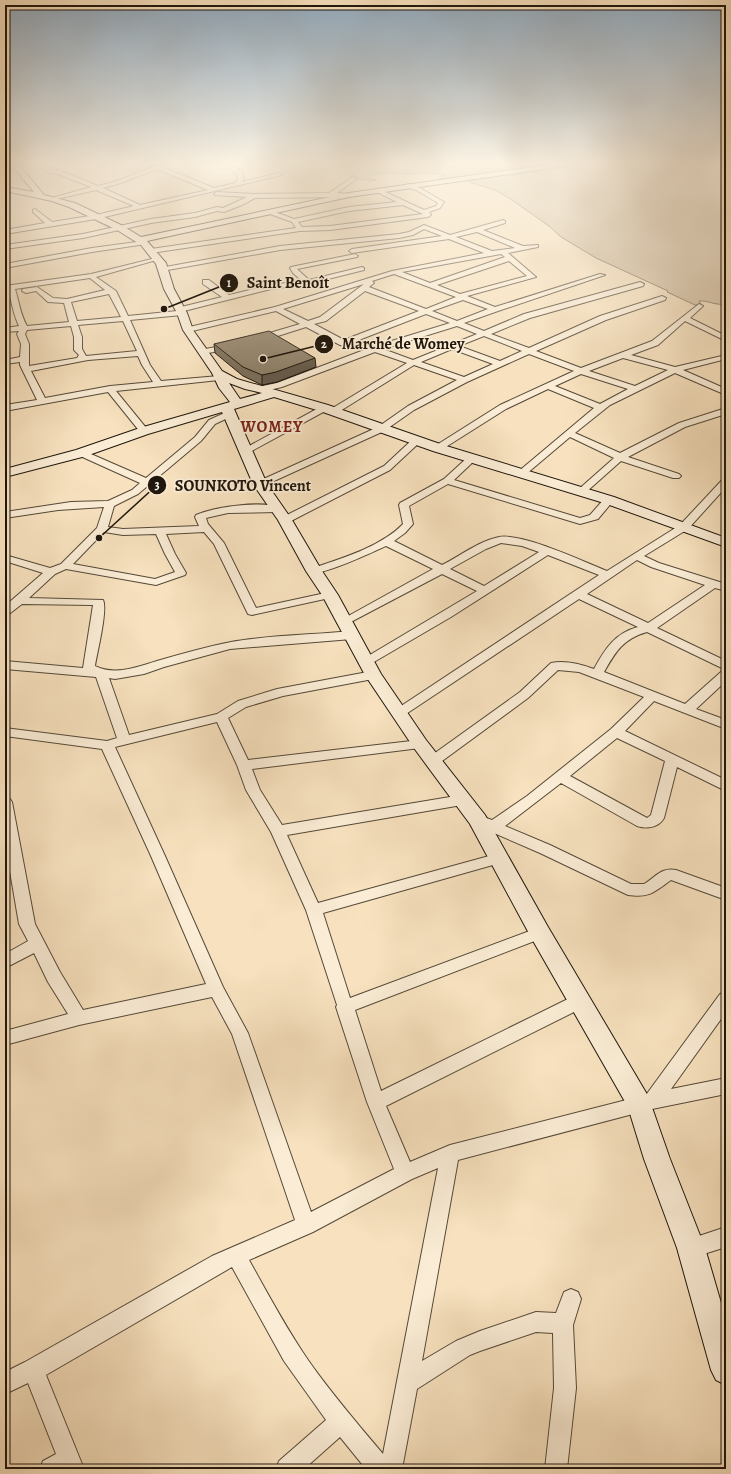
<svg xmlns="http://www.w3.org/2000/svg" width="731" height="1474" font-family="Alegreya,serif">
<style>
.green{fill:#d2bea0;stroke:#786a56}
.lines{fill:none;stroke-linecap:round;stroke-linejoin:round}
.street-casing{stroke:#554938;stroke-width:2}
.secondary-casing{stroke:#1f160c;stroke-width:2}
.street{fill:#faecd5;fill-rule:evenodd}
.secondary{fill:#faecd5;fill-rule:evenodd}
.wall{fill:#7b6e5a;stroke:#1f160c}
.shaded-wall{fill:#645a4a;stroke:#1f160c}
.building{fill:#8f8069;stroke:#1f160c}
.labels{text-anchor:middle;stroke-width:3.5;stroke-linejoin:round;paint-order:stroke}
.far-district-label{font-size:16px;font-weight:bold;letter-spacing:1px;fill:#7a1f14;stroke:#faecd5}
.leader{fill:none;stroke:#1f160c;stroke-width:1.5}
.callout-dot{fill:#1f160c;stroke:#faecd5;stroke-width:1.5}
.mark-label{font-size:12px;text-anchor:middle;font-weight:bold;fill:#fff}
.callout-label{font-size:16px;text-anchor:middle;font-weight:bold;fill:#1f160c;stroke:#faecd5;stroke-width:3.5;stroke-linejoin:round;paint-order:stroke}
</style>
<rect width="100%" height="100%" fill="#f7e1be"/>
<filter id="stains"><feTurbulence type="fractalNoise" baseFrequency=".005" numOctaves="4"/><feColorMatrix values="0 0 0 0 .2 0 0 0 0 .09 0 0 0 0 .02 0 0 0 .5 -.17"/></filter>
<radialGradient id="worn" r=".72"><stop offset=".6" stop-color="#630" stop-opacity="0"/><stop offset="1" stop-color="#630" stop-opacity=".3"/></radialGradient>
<!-- green -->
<path class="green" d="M351 164H717L726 166V303C717 307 709 300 699 301L701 304 695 305 667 292 668 291 596 258 561 237 549 226 512 200 495 190 469 182 471 181 468 180 472 177 462 176 441 179 439 178 446 176C431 172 423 173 408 174 395 174 383 171 371 175L369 178 377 180 370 181 352 177 356 171 366 165Z"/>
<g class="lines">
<!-- street casing -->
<g class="street-casing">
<g id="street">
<path d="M37 164H43L52 170 61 171 98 186 117 181 160 164H167L162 167 214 188 235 183 238 179 237 174 223 164H229L242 172 244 179 242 182 279 173 282 175 96 219 5 234V230L45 223 33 212V210L35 209 52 222 96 215 134 206 96 190 52 200V198L91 187 58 174 49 173ZM157 169 208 190 140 205 103 188 121 183Z"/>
<path d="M353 177 355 178V180L337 193 351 194 352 195 349 197 255 198 242 205 224 212 217 211 195 217 151 223 83 238 5 249V245L83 234 151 219 195 213 217 207 223 208 247 197 215 195 214 194 217 192 254 194 329 193Z"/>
<path d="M408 184 420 188 444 202 440 208 429 212 431 215 428 217 330 230 300 231 151 253 148 251 151 249 296 228 292 222 270 214 269 213 272 211 294 219 349 207 397 202 377 192 376 191 379 189 424 210 436 206 438 203 416 190 406 187 405 186ZM403 205 423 214 330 226 302 227 298 222 349 211Z"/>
<path d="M503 220 505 221V223L483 230 523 246 538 245V247L508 253 536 277 467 296 495 307 600 274 605 275 498 311 464 323 484 331 524 314 640 282 644 284 643 286 530 318 491 334 529 348 600 316 662 296 666 298 665 300 606 320 536 351 581 368 652 341 699 304 703 306 690 318 726 336V341L685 321 658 345 631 355 675 367 726 355V359L683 370 726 389V395L675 373 610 405 575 433 620 453 679 423 726 408V414L685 427 628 457 679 474 681 476 679 478H673L621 461 585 493H579L577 491 579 489 614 458 570 437 525 475H519L517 473 519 471 594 408 548 389 506 409 441 450H435L433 448 435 446 500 405 574 371 529 354 467 382 414 410 384 431 263 486H257L255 484 257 482 378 427 408 406 457 380 414 365 337 413H331L330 411 331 409 407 363 375 352 282 387 261 392 257 389 258 387 277 383 372 347 450 323 426 314 351 343 355 346 351 348 340 345 306 327 262 341H256V337L300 324 276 311 188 332 184 330 185 328 275 307 392 271 484 253 449 239 352 253 349 251 352 249 442 236 424 229 413 235 399 238 280 250 162 271 160 270V268L280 246 399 234 409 232 424 225 450 235ZM477 232 515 248 492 251 456 237ZM501 254 505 257 430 283 402 272ZM509 261 527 276 460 294 437 285ZM394 274 456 297 426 309 369 287 374 283 372 281ZM364 284 320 317 308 321 283 309ZM365 291 419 311 344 340 314 324 326 321ZM463 300 488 309 457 321 432 311ZM457 326 477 334 413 360 383 349ZM484 336 522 351 500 361 459 346ZM452 349 493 364 464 377 421 362ZM623 358 668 370 635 386 589 371ZM581 374 628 389 600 404 555 386Z"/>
<path d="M144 241 147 243 146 244 92 252 5 268V264L92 248Z"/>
<path d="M355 254 358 256 357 257 297 269 309 280 362 267 364 268V270L308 284 271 289 184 311 186 313 182 315 130 320 150 365 161 381 219 376 223 378 219 380 116 391 147 429 149 431 147 433H141L108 392 5 411V405L37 400 20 365V362L5 364V360L20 357 21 344 17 334 19 331 5 332V328L19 326C13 314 12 302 8 290H5V286L91 274 160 257V259L96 277 116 291 128 316 177 311V308L222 297 203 284V280H209L229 295 271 285 302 281 293 273 290 268 291 267ZM90 278 105 290 67 299 53 298 37 287 23 289 22 291 26 293 36 291 48 302 64 303 69 322 27 326C20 314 19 301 15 289ZM109 294 121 317 77 321 71 302ZM123 321 137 351 86 356 82 349V337L78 325ZM71 326 74 337V350L79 355 77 358 29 366V344L25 334 27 330ZM138 356 142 365 153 382 110 386 45 398 31 371 88 360Z"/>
<path d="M232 344H235V348L203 354 199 352 200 350Z"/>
<path d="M324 405 327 406 328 408 327 410 248 453 245 454 240 451Z"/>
<path d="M229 411 232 412 233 414 232 416 215 424 201 441 138 494 114 506 108 527 123 529 199 526 195 517 196 515C217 506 260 501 282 507L283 509 282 511 278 512 228 513 206 518 208 524 224 543 256 608 330 592 336 595 334 597 252 615 248 614 214 544 204 532 166 534 175 554 186 573 185 575 156 585 66 569 55 574 29 598 103 600C108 609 97 653 95 666 115 676 137 667 157 661 181 654 206 647 231 642 270 635 312 635 352 631L356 633 358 635 356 637 352 639 230 649 164 667 144 674 115 679 109 678 129 735 217 714 238 701 277 689 373 671 377 672 379 675 377 678 373 679 283 696 246 707 228 718 248 760 420 740 425 741 427 744 425 747 420 748 252 769 260 790 282 825 462 795 467 797 469 800 467 803 462 805 287 835 318 903 500 853 505 854 507 858 505 862 500 863 323 913 350 998 535 929 540 927 545 929 548 933 545 937 355 1010 381 1091 574 996 580 994 586 996 588 1001 586 1006 386 1106 410 1162 450 1145 646 1095 720 994 726 992V1012L671 1089 726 1078V1094L652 1109 458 1160 422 1361 456 1341 480 1331 536 1312 556 1313 564 1292 571 1289 578 1292 581 1299 573 1325 576 1388 567 1469H545L554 1388 553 1333 536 1332 480 1351 470 1355 417 1389 402 1469H366L340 1437 304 1469H276L279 1461 326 1420 284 1361 232 1267 46 1375 84 1469H40L43 1461 56 1454 28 1383 5 1394V1372L25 1362 212 1256 295 1220 232 1034 212 997 79 1025 5 1045V1031L68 1014 48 982 34 953 5 968V954L28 941 19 924 5 842V797L10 799 12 802 35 924 60 972 83 1010 206 984 151 856 102 749 5 736V728L107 741 117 738 96 677 5 669V661L83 668 93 605 22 604 9 614 5 615V606L43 573 5 561V555L50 568 61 564 97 528 104 507 58 510 5 518V512L71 502 108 501 132 490 140 483 78 455 76 453 78 451H84L146 478 195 437 209 420ZM104 532 123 535 156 534 165 554 175 572 155 579 73 564ZM217 722 237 765 246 790 271 832 306 910 337 1005 336 1007 367 1102 394 1169 311 1212 248 1033 223 987 165 856 115 747ZM438 1168 383 1454C357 1423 331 1393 308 1360 286 1328 268 1294 249 1260L313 1232 412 1179Z"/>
<path d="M416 438 421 441 419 443 390 470 289 522H281L280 520 281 518 384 466 413 439Z"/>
<path d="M471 456 476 459 474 461 454 480 580 518 590 515 605 498H613L614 500 598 519 580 524 448 484 409 506 413 524 405 533 394 541 442 565C460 556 479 541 499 537 523 533 582 561 607 571L680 525 723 479 726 478V487L688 529 644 556 659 563 726 584V591L715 588 657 628 726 661V670L647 632C623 639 616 651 604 672L685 704 722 671 726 670V681L696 709 726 720V729L654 701 625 731 726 780V791L677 767 664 818C658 828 647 829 637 826L561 783 505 826 550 845 631 884H644C656 877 661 867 676 870L726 888V900L671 880C654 892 650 898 628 895L540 853 473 824 471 820 473 816 478 815 492 820 527 796 611 729 644 697 579 672 558 670 528 698 438 764 433 765 428 764 426 761 428 758 520 692 551 663C564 660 581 664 594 669 605 649 615 633 638 627L579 599 403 716H395L393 713 395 710 599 575 548 555 451 617 367 666 363 665 361 662 363 659 477 591 442 574 345 625 341 624 339 622 341 620 433 569 386 546C373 552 322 576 310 573L309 571 310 569C340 559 381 547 403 524L399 505 400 503 444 479 468 457ZM501 543 522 546 539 552 484 586 450 569 486 549ZM637 560 651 567 705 585 648 623 587 594ZM617 738 665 761 651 815 647 818 570 776Z"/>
<path d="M726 1227V1247L691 1258 684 1255 681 1248 684 1241Z"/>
</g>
</g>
<!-- secondary casing -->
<g class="secondary-casing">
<path id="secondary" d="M10 164H18L44 195 75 203 123 226 141 237 349 193 553 164H571L567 166 349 197 147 241 166 263 174 289 187 313 193 330 222 371 237 379 328 405 443 445 614 497 726 538V547L604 503 433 451 320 411 274 397 234 409 267 484 292 520 322 571 338 595 381 674 426 740 485 815 548 927 648 1096 670 1159 705 1248 726 1320V1385L716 1380 711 1370 677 1248 644 1159 628 1107 532 939 470 824 414 748 365 675 322 595 306 571 278 520 253 484 222 412 148 434 86 456 5 477V469L76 450 140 428 230 402 219 388 212 373 183 330 177 313 164 289 156 264 141 245 117 230 69 207 52 201 5 191V187L34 192ZM229 383 245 389 262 393 240 399Z"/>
</g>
<!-- street -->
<use href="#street" class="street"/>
<!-- secondary -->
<use href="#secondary" class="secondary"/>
</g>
<!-- wall -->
<path class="wall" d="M214 344 316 367 277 382 262 385 243 376 215 353Z"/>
<!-- shaded-wall -->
<path class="shaded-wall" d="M315 358 316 367 277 382 262 385V375Z"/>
<!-- building -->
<path class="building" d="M269 331 315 358 276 372 262 375 243 367 214 344Z"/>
<!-- sky -->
<linearGradient id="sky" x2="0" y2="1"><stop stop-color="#91aabf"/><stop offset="0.44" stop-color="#fbf2e2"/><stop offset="1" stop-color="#fbf2e2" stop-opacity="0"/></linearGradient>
<rect width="731" height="370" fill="url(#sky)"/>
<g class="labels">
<!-- far-district labels -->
<g class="far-district-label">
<text x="272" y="432">WOMEY</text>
</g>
</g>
<!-- callouts -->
<path class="leader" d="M164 309L229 283M263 359L324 344M99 538L157 485"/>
<g class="callout-dot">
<circle cx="164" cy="309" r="4"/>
<circle cx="263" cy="359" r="4"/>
<circle cx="99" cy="538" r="4"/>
<circle cx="229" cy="283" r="10"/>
<circle cx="324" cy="344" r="10"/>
<circle cx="157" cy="485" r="10"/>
</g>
<g class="mark-label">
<text x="229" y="287">1</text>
<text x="324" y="348">2</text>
<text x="157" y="489">3</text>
</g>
<g class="callout-label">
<text x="288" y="288">Saint Benoît</text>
<text x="403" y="349">Marché de Womey</text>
<text x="243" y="491">SOUNKOTO Vincent</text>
</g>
<!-- margin -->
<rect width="731" height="1474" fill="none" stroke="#f7e1be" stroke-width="20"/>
<rect x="6" y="6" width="719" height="1462" fill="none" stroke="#1f160c" stroke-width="2"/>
<rect x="10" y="10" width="711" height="1454" fill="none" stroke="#1f160c"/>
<rect width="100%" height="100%" filter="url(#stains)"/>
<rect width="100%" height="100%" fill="url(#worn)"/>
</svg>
